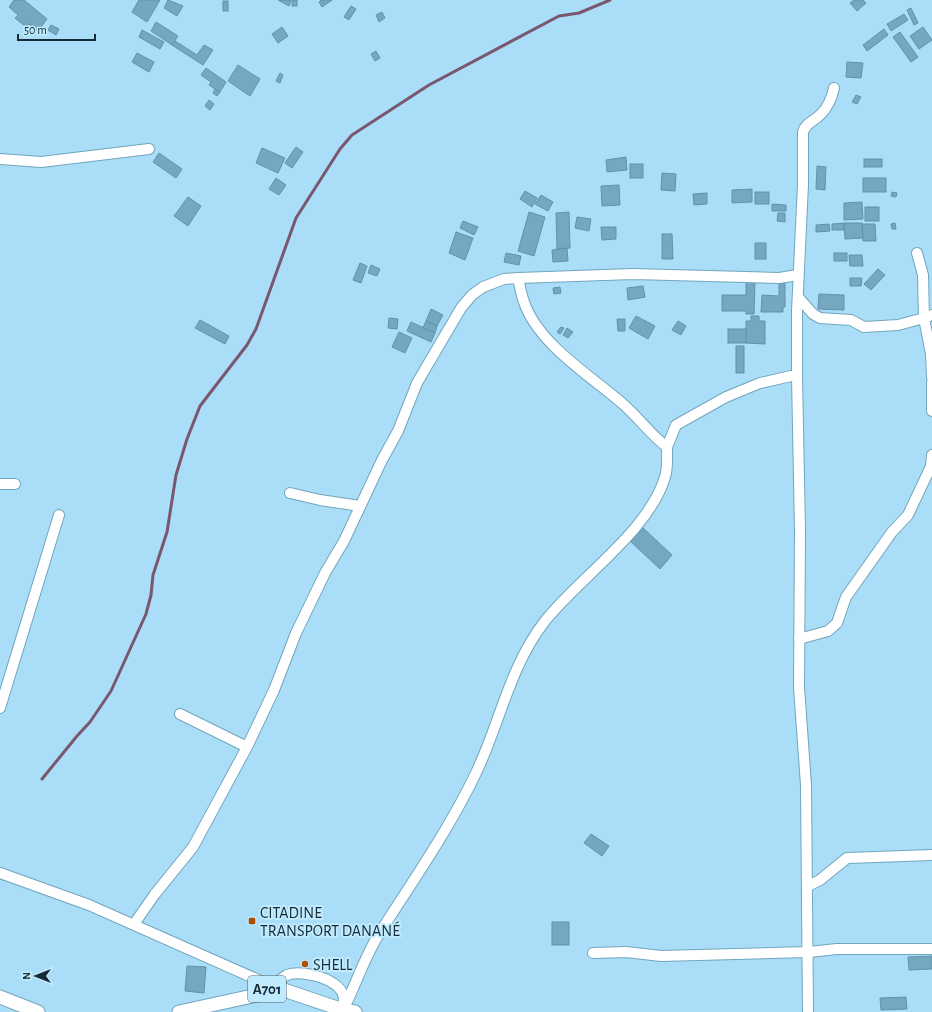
<svg xmlns="http://www.w3.org/2000/svg" width="932" height="1012" font-family="'Alegreya Sans',sans-serif">
<style>
.lines{fill:none;stroke-linecap:round;stroke-linejoin:round}
.stream{stroke:#79576e;stroke-width:3}
.building{fill:#75a8c0;stroke:#6092aa}
.minor-casing{stroke:#72a5be;stroke-width:12}
.major-casing{stroke:#72a5be;stroke-width:15}
.minor{stroke:#fff;stroke-width:10}
.major{stroke:#fff;stroke-width:13}
.poi-dot{fill:#ad4e00;stroke:#c0eafe;stroke-width:1.5}
.labels{text-anchor:middle;stroke-width:4;stroke-linejoin:round;paint-order:stroke}
.shield{fill:#c0eafe;stroke:#496471;stroke-width:1}
.shield-label{font-size:15px;font-weight:bold;fill:#162b35}
.poi-label{font-size:16px;fill:#162b35;stroke:#c0eafe;text-anchor:start}
</style>
<rect width="100%" height="100%" fill="#aadef8"/>
<g class="lines">
<!-- stream -->
<path class="stream" d="M42 779 77 736 90 722 111 691 146 614 151 595 153 575 167 532 176 475 187 439 200 406 247 345 256 329 296 218 340 149 352 135 429 85 559 16 579 13 610 0"/>
</g>
<!-- building -->
<g class="building">
<path d="M14 0H24L47 19 38 31 29 24 26 27 15 18 18 15 9 7Z"/>
<path d="M139 0H160L147 22 132 12Z"/>
<path d="M168 0 183 6 177 16 164 8Z"/>
<path d="M278 0H291L289 6Z"/>
<rect x="292" y="0" width="5" height="6"/>
<path d="M321 0H332L322 7 319 2Z"/>
<path d="M854 0H863L866 3 857 11 850 3Z"/>
<rect x="223" y="1" width="5" height="10"/>
<path d="M351 6 356 9 349 20 344 17Z"/>
<path d="M911 8 918 23 914 25 907 10Z"/>
<path d="M382 12 385 18 379 22 376 15Z"/>
<path d="M904 14 908 20 891 31 887 24Z"/>
<path d="M156 22 178 36 172 45 151 31Z"/>
<path d="M51 25 59 29 56 35 48 30Z"/>
<path d="M282 27 288 36 278 43 272 34Z"/>
<path d="M923 27 932 40 919 49 910 36Z"/>
<path d="M884 29 888 35 867 51 863 45Z"/>
<path d="M142 30 164 42 160 49 139 37Z"/>
<path d="M900 32 918 57 911 62 893 37Z"/>
<path d="M175 41 197 55 204 45 213 50 203 65 172 45Z"/>
<path d="M376 51 380 58 375 61 371 54Z"/>
<path d="M137 53 154 62 149 72 132 62Z"/>
<path d="M847 62 863 63 861 78 846 77Z"/>
<path d="M238 65 260 79 250 96 228 81Z"/>
<path d="M206 68 226 82 220 92 209 85 211 82 201 75Z"/>
<path d="M280 73 283 75 280 83 276 81Z"/>
<path d="M215 89 220 92 217 96 213 93Z"/>
<path d="M856 95 861 97 857 104 852 102Z"/>
<path d="M209 100 214 104 210 110 205 106Z"/>
<path d="M296 147 303 152 292 168 285 163Z"/>
<path d="M262 148 285 158 278 173 256 163Z"/>
<path d="M159 153 182 169 176 178 153 162Z"/>
<path d="M626 157 627 170 607 172 606 160Z"/>
<rect x="864" y="159" width="18" height="8"/>
<rect x="630" y="164" width="13" height="14"/>
<path d="M817 166 826 167 825 190 816 189Z"/>
<path d="M662 173 676 174 675 191 661 190Z"/>
<path d="M276 178 286 185 279 195 269 189Z"/>
<rect x="863" y="178" width="23" height="14"/>
<path d="M619 185 620 205 602 206 601 186Z"/>
<path d="M752 189V202L732 203V190Z"/>
<path d="M525 191 537 198 532 207 520 199Z"/>
<rect x="755" y="192" width="14" height="12"/>
<path d="M892 192 897 193 896 197 891 196Z"/>
<path d="M707 193V204L694 205 693 194Z"/>
<path d="M541 195 553 202 548 211 535 204Z"/>
<path d="M188 197 201 206 188 226 174 216Z"/>
<path d="M862 202 863 219 844 220V203Z"/>
<path d="M772 204 786 205V211H772Z"/>
<rect x="865" y="207" width="14" height="14"/>
<path d="M529 212 545 217 534 256 518 251Z"/>
<path d="M569 212 570 248 557 249 556 213Z"/>
<path d="M778 213H785V222L777 221Z"/>
<path d="M577 217 591 219 589 231 575 228Z"/>
<path d="M463 221 478 227 474 235 460 228Z"/>
<path d="M844 223V230H832V224Z"/>
<path d="M844 223H862L863 238 845 239Z"/>
<path d="M895 223 896 229H892L891 224Z"/>
<path d="M829 224 830 231 816 232V225Z"/>
<path d="M862 224H875L876 241H863Z"/>
<path d="M601 227H616V239L602 240Z"/>
<path d="M456 232 473 238 465 260 449 253Z"/>
<path d="M662 234H672L673 259H662Z"/>
<rect x="755" y="243" width="11" height="16"/>
<path d="M567 248 568 261 553 262 552 250Z"/>
<path d="M506 253 521 256 519 265 504 262Z"/>
<rect x="834" y="253" width="13" height="8"/>
<path d="M849 255H862L863 266H850Z"/>
<path d="M360 263 367 266 361 283 353 280Z"/>
<path d="M371 265 380 269 377 276 368 273Z"/>
<path d="M878 269 885 275 871 290 864 284Z"/>
<path d="M850 278H862L861 286H850Z"/>
<path d="M746 282H755L754 314H746V311H722V295H746Z"/>
<path d="M779 283H785V307H783V312H761L762 295 779 296Z"/>
<path d="M643 286 645 297 628 300 627 288Z"/>
<path d="M560 287 561 293 554 294 553 288Z"/>
<path d="M819 294 844 295V310L818 309Z"/>
<path d="M431 309 443 315 437 326 426 321Z"/>
<path d="M636 316 655 326 648 339 629 328Z"/>
<path d="M751 316H759V321H765V344L746 343V321H751Z"/>
<path d="M389 318 398 319 397 329 388 328Z"/>
<path d="M617 319H625V331H618Z"/>
<path d="M200 320 229 336 225 344 195 328Z"/>
<path d="M426 321 437 326 435 333 423 328Z"/>
<path d="M678 321 686 326 681 335 672 330Z"/>
<path d="M411 322 435 333 431 342 407 331Z"/>
<path d="M561 327 564 328 560 334 557 332Z"/>
<path d="M567 328 573 332 568 338 563 335Z"/>
<rect x="728" y="329" width="18" height="14"/>
<path d="M399 332 412 338 405 353 392 347Z"/>
<rect x="736" y="346" width="8" height="27"/>
<path d="M642 527 672 555 660 569 629 540Z"/>
<path d="M591 834 609 846 602 856 584 843Z"/>
<rect x="552" y="922" width="17" height="23"/>
<path d="M932 956V969L909 970 908 957Z"/>
<path d="M187 966 206 967 204 993 185 991Z"/>
<path d="M906 997 907 1009 881 1010 880 998Z"/>
</g>
<g class="lines">
<!-- minor casing -->
<g class="minor-casing">
<g id="minor">
<path d="M0 159 41 162 149 149"/>
<path d="M798 297 813 314 820 318 851 320 864 327 898 325 924 318 923 275 917 253"/>
<path d="M932 315 924 318 931 354 932 378"/>
<path d="M797 376V311L803 184V132C806 122 815 121 821 114 828 107 832 97 834 88"/>
<path d="M932 383V411"/>
<path d="M667 447 676 425 726 397 760 383 791 376H797L800 531 799 687 806 785 808 1012"/>
<path d="M0 484H15"/>
<path d="M290 493 320 500 360 506"/>
<path d="M799 639 828 631 837 623 846 597 892 532 908 515 931 466 932 455"/>
<path d="M0 708 59 515"/>
<path d="M180 714 247 747"/>
<path d="M0 873 89 905 272 986C277 983 282 978 287 975 303 969 341 979 344 998 344 1001 343 1005 343 1008"/>
<path d="M808 886 820 880 847 858 932 855"/>
<path d="M134 924 155 894 193 847 247 747 274 690 296 633 325 573 344 541 382 460 398 431 417 383 461 308 472 295 483 287 504 279 518 278 633 274 779 278 798 275"/>
<path d="M593 953 626 952 661 956 809 952 837 949H932"/>
<path d="M342 1012C355 987 364 958 379 934 412 882 448 831 475 775 500 724 509 667 545 621 580 577 649 531 665 477 668 467 667 458 667 447 651 435 639 418 623 404 591 376 538 344 524 302 521 294 520 286 518 278"/>
</g>
</g>
<!-- major casing -->
<g class="major-casing">
<g id="major">
<path d="M0 997 38 1012"/>
<path d="M179 1012 257 995 272 986 343 1010 355 1012"/>
</g>
</g>
<!-- minor -->
<use href="#minor" class="minor"/>
<!-- major -->
<use href="#major" class="major"/>
</g>
<!-- markers -->
<g class="poi-dot">
<rect x="248" y="917" width="8" height="8" rx="2"/>
<circle cx="305" cy="964" r="4"/>
</g>
<g class="labels">
<!-- shield labels -->
<rect class="shield" x="248" y="976" width="38" height="26" rx="3"/>
<g class="shield-label">
<text x="267" y="994">A701</text>
</g>
<!-- poi labels -->
<g class="poi-label">
<text x="260" y="918">CITADINE<tspan x="260" dy="18">TRANSPORT DANANÉ</tspan></text>
<text x="313" y="970">SHELL</text>
</g>
</g>
<!-- north arrow -->
<g transform="translate(36 976) rotate(270)" stroke="#c0eafe" stroke-width="3" paint-order="stroke">
<path d="M0-3L7 15L0 10L-7 15Z" fill="#162b35"/>
<text y="-6" font-size="11" font-weight="bold" text-anchor="middle" fill="#162b35">N</text>
</g>
<!-- scale -->
<path d="M18 34v6h77v-6" fill="none" stroke="#162b35" stroke-width="2"/>
<text x="24" y="34" font-size="12" fill="#162b35" stroke="#c0eafe" stroke-width="3" paint-order="stroke">50 m</text>
</svg>
